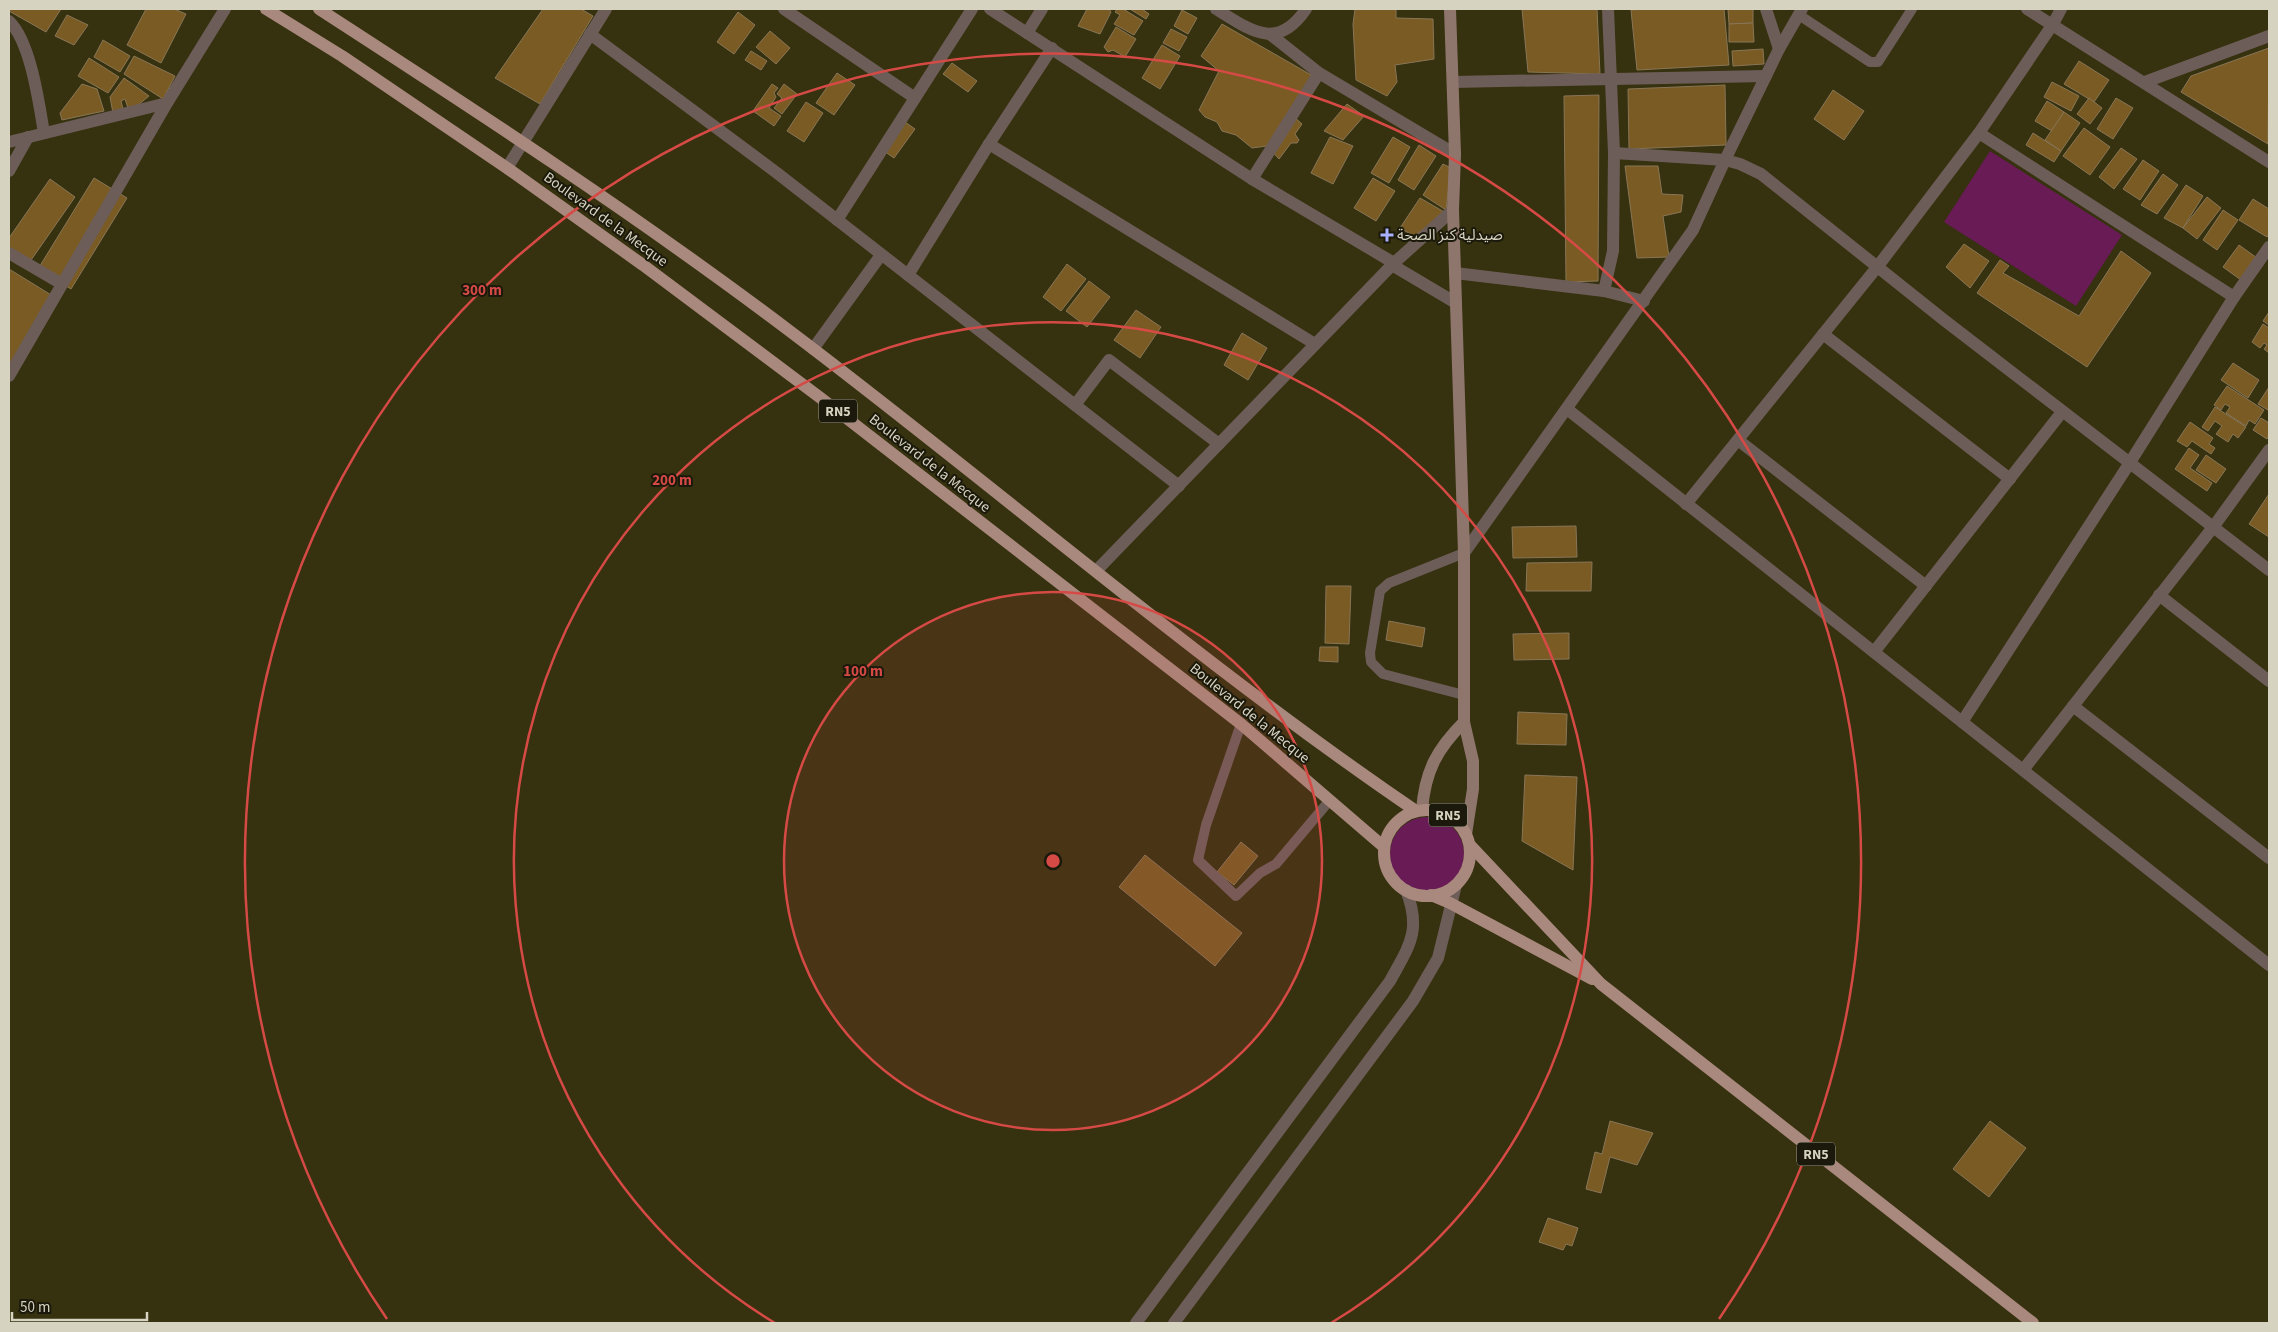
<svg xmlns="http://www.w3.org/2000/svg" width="2278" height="1332" font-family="'Source Sans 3','Noto Sans Arabic',sans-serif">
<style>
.green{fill:#691b55}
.building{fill:#795b23;stroke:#897657}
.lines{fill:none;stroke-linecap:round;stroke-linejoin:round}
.service{stroke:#6d5d58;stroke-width:10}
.minor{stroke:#6d5d58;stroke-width:12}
.tertiary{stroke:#6d5d58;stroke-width:12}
.secondary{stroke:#8f766d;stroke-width:12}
.primary{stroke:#a9897e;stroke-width:12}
.ring{fill:none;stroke:#d64a46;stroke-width:2.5}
.poi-dot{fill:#a9b0fc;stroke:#1b190b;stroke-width:2}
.labels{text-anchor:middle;stroke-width:4;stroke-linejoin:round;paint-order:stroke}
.shield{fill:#1b190b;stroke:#9e9b8a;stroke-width:1}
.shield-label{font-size:14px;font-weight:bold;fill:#d6d3c0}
.street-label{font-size:15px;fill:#d6d3c0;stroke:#1b190b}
.poi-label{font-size:15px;fill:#d6d3c0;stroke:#1b190b;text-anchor:start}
.centre{fill:#d64a46;stroke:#1b190b;stroke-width:2.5}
.ring-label{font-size:15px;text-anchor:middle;font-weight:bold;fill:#d64a46;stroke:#1b190b;stroke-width:4;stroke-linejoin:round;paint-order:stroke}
</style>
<rect width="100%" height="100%" fill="#36310f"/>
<!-- green -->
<g class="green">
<path d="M1990 151 2122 235 2076 306 1944 222Z"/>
<circle cx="1427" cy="854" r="37"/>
</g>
<!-- building -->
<g class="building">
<path d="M9 9H61L46 32 9 11Z"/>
<path d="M146 9H174L186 14 161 63 127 45Z"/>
<path d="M543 9H581L593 16 540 104 495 78Z"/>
<path d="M1087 9H1109L1111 12 1100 34 1078 26Z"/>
<path d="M1117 9H1123L1143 21 1134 35 1114 24 1120 15 1115 12Z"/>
<path d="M1130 9H1142L1149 14 1146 19Z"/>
<path d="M1355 9H1396V18L1433 19 1434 59 1395 65 1397 82 1387 96 1356 80 1353 24Z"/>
<path d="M1522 9H1597L1600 74 1528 72Z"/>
<path d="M1646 9H1724L1729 65 1637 70 1631 10Z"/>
<path d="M1728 9H1753V23L1729 24Z"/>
<path d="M1182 10 1197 18 1188 34 1174 26Z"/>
<path d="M738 12 755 25 734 54 717 42Z"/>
<path d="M67 15 88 25 74 45 55 36Z"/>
<path d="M1753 23 1754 42H1729V24Z"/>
<path d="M1222 24 1313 76 1292 115 1302 124 1295 134 1299 140 1297 143H1291L1279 159 1267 146 1252 148 1236 135 1222 131 1217 122 1205 117 1199 110 1219 71 1201 56Z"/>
<path d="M1116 27 1136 39 1125 57 1113 50 1108 52 1104 47Z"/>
<path d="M1171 29 1187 37 1179 51 1163 43Z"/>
<path d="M770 31 790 48 776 64 756 47Z"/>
<path d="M103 40 130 56 120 72 94 57Z"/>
<path d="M1162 45 1180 56 1160 89 1142 78Z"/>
<path d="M2269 48 2268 144 2181 92 2191 76Z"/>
<path d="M1763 49 1764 64 1733 66 1732 51Z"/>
<path d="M751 51 767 61 761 70 745 60Z"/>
<path d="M134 56 175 76 163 99 124 74Z"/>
<path d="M89 58 119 77 108 93 78 76Z"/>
<path d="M2079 61 2109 80 2094 102 2064 84Z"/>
<path d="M952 63 977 81 968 92 943 74Z"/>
<path d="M837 73 855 85 834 115 816 103Z"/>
<path d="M124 78 149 96 132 110 128 108 125 99 121 101 123 109 113 113 110 97Z"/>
<path d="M2052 82 2079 96 2071 111 2044 97Z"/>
<path d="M82 84 97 89 104 111 62 120 60 113Z"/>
<path d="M772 84 778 88 774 93 776 97 769 108 781 116 774 126 753 111Z"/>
<path d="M784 84 797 94 782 114 774 108 782 98 777 94Z"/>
<path d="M1725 85 1726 145 1629 149 1628 89Z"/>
<path d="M1833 90 1864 111 1844 140 1814 119Z"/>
<path d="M1599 95 1598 281 1566 282 1564 96Z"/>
<path d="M2089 98 2102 108 2090 124 2077 114Z"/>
<path d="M2116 98 2133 108 2113 139 2097 129Z"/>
<path d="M2047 101 2064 112 2052 131 2035 121Z"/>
<path d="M806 102 823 113 804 142 787 131Z"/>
<path d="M1347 104 1364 116 1343 140 1324 131Z"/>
<path d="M2064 112 2080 123 2061 151 2045 140Z"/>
<path d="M905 122 915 129 894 158 884 151Z"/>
<path d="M2084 128 2110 147 2090 175 2063 156Z"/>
<path d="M2033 133 2061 151 2054 162 2026 145Z"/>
<path d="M1330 137 1353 146 1333 184 1311 173Z"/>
<path d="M1393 137 1410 147 1389 183 1371 173Z"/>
<path d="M1419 145 1436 156 1414 190 1398 180Z"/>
<path d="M2121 148 2137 159 2114 189 2099 177Z"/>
<path d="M2143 160 2159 171 2140 200 2123 189Z"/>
<path d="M1443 164 1451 168 1446 210 1423 195Z"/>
<path d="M1625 166H1658L1662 194 1683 195 1681 212 1663 216 1669 257 1637 258Z"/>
<path d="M2163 174 2178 185 2157 214 2141 205Z"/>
<path d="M94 178 127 198 71 289 38 269Z"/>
<path d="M1373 178 1395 191 1376 221 1354 208Z"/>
<path d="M50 179 75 197 29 263 9 249V238Z"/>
<path d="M2186 185 2203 196 2183 228 2164 218Z"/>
<path d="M2207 197 2221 208 2197 239 2183 228Z"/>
<path d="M1420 198 1446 213 1414 236 1400 228Z"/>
<path d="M2253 199 2269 209V234L2267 237 2239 220Z"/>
<path d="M2223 210 2238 220 2217 250 2203 240Z"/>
<path d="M1964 244 1989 261 1970 288 1946 267Z"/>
<path d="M2239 245 2257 258 2241 280 2223 267Z"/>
<path d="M2121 251 2151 273 2087 367 1977 293 2000 260 2009 266 2003 273 2079 316Z"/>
<path d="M1067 264 1086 279 1061 311 1043 297Z"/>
<path d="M9 269 56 298 9 373Z"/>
<path d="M1089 281 1110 297 1087 327 1066 311Z"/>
<path d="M1136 310 1161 327 1140 358 1114 340Z"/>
<path d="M2269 312V325L2263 321Z"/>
<path d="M2263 324 2269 328V353L2264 349 2267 345 2264 343 2260 348 2252 342Z"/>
<path d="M1242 333 1267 348 1248 380 1224 365Z"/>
<path d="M2233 363 2259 380 2248 398 2221 380Z"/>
<path d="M2227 386 2264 410 2255 424 2249 420 2246 426 2226 413 2230 407 2225 404 2221 410 2214 405Z"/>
<path d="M2269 387V407L2268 410 2258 404Z"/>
<path d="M2215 407 2246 427 2238 438 2233 434 2228 442 2216 434 2222 426 2215 421 2208 431 2202 427Z"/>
<path d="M2261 418 2269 423V435L2267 439 2253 430Z"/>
<path d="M2190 422 2213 438 2209 444 2215 448 2211 454 2192 441 2187 447 2177 441Z"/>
<path d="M2189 448 2199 455 2190 468 2212 483 2207 491 2175 469Z"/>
<path d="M2206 455 2226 469 2216 483 2196 470Z"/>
<path d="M2269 494V537L2249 524Z"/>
<path d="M1576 526 1577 557 1513 558 1512 527Z"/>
<path d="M1592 562 1591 591H1526L1527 563Z"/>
<path d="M1326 586H1351L1349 644 1325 643Z"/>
<path d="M1389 621 1425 628 1422 647 1386 640Z"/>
<path d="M1569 633V659L1514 660 1513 634Z"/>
<path d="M1320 647H1338V662L1319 661Z"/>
<path d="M1518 712 1567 714 1566 745 1517 744Z"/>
<path d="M1525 775 1577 777 1573 870 1522 841Z"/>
<path d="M1241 842 1258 856 1234 885 1217 872Z"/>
<path d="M1145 855 1242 933 1215 966 1119 887Z"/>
<path d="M1610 1121 1653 1133 1637 1165 1610 1157 1601 1193 1586 1189 1595 1152 1602 1154Z"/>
<path d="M1990 1121 2026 1148 1989 1197 1953 1169Z"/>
<path d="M1548 1218 1578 1228 1572 1246 1566 1244 1563 1250 1539 1242Z"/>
</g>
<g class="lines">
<!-- service -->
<g class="service">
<path d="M1799 15 1870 62H1878L1912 9"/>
<path d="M1464 553 1389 583 1380 591 1370 653 1371 662 1383 674 1464 695"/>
<path d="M1241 724 1206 825 1198 860 1236 896 1260 873 1276 864 1330 800"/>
</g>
<!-- minor -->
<g class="minor">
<path d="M784 9 915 98"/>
<path d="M990 9 1027 33"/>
<path d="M1042 9 1027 33 1252 179 1394 263 1392 265 1456 303"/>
<path d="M1216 9C1250 30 1277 52 1306 9"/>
<path d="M1608 9 1614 153 1613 251 1604 291 1644 301"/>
<path d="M1766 9 1779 49"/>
<path d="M2027 9 2269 162"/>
<path d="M9 21C31 42 39 104 44 133"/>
<path d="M590 34 777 173 1179 486"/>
<path d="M1271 35 1319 73 1455 154"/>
<path d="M1453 82 1766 76"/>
<path d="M2145 82 2269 36"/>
<path d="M1979 133 2234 297"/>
<path d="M9 142 167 103"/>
<path d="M989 144 1315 344"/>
<path d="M1614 153 1725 160 1740 164 1761 174 1944 320 2269 570"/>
<path d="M507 168 606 9"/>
<path d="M9 171 28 137"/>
<path d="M1252 179 1319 73"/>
<path d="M837 220 972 9"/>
<path d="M9 253 62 284"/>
<path d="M1394 263 1453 210"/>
<path d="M1455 273 1604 291"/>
<path d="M908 275 989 144 1052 48"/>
<path d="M1823 334 2010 479"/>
<path d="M813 349 881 255"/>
<path d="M9 376 167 103 225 9"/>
<path d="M1075 405 1109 360 1219 444"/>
<path d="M1567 409 2269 965"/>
<path d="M1738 440 1926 586"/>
<path d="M1686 504 1878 266 1979 133 2053 24 2061 9"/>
<path d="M1464 553 1693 230 1725 160 1779 49 1802 9"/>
<path d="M1096 571 1392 265"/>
<path d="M2159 595 2269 681"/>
<path d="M1874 652 2062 412"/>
<path d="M2073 706 2269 858"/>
<path d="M1962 722 2129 464 2234 297 2269 247"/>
<path d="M2023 770 2214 526 2269 450"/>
</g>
<!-- tertiary -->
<g class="tertiary">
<path d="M1136 1323 1390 981C1409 946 1422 931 1406 890"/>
<path d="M1174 1323 1413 1001 1438 958 1456 885"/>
</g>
<!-- secondary -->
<g class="secondary">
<path d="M1450 9 1455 154 1453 210 1464 553V722L1473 761V789L1466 834"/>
<path d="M1422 810C1425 771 1437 749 1464 722"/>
</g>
<!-- primary -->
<g class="primary">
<path d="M266 9 342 56 507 168 643 265 822 399 1241 724 1384 847"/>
<path d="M319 9C478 112 636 215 787 329 998 488 1197 662 1416 811"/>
<circle cx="1427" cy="853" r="43"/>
<path d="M1470 845 1601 984 2033 1323"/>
<path d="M1431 895 1450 903 1592 979"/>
</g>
</g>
<!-- distance rings -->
<circle cx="1053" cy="861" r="269" fill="#d64a46" fill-opacity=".12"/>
<g class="ring">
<circle cx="1053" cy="861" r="269"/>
<path d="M775 1323A539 539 0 1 1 1331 1323"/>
<path d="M387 1319A808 808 0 1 1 1719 1319"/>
</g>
<!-- markers -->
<path class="poi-dot" d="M1384.5 227.5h5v5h5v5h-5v5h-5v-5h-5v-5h5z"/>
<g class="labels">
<!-- shield labels -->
<g class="shield">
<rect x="819" y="399.5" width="38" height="23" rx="4"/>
<rect x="1429" y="803.5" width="38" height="23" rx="4"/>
<rect x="1797" y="1142.5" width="38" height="23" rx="4"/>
</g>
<g class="shield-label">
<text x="838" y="416">RN5</text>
<text x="1448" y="820">RN5</text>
<text x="1816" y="1159">RN5</text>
</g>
<!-- street labels -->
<g class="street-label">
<text transform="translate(606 219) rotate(36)" y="5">Boulevard de la Mecque</text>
<text transform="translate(930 463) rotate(38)" y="5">Boulevard de la Mecque</text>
<text transform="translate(1250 713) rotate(39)" y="5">Boulevard de la Mecque</text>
</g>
<!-- poi labels -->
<g class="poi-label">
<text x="1397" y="240">صيدلية كنز الصحة</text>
</g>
</g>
<circle cx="1053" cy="861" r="8" class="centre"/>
<g class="ring-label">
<text x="482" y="295">300 m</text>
<text x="672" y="485">200 m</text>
<text x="863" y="676">100 m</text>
</g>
<!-- border -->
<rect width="2278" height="1332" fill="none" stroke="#d6d3c0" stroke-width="20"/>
<!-- scale -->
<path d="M12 1312v8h135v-8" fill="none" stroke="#d6d3c0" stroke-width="2.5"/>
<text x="20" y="1312" font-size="15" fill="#d6d3c0" stroke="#1b190b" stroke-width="4" paint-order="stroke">50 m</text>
</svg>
